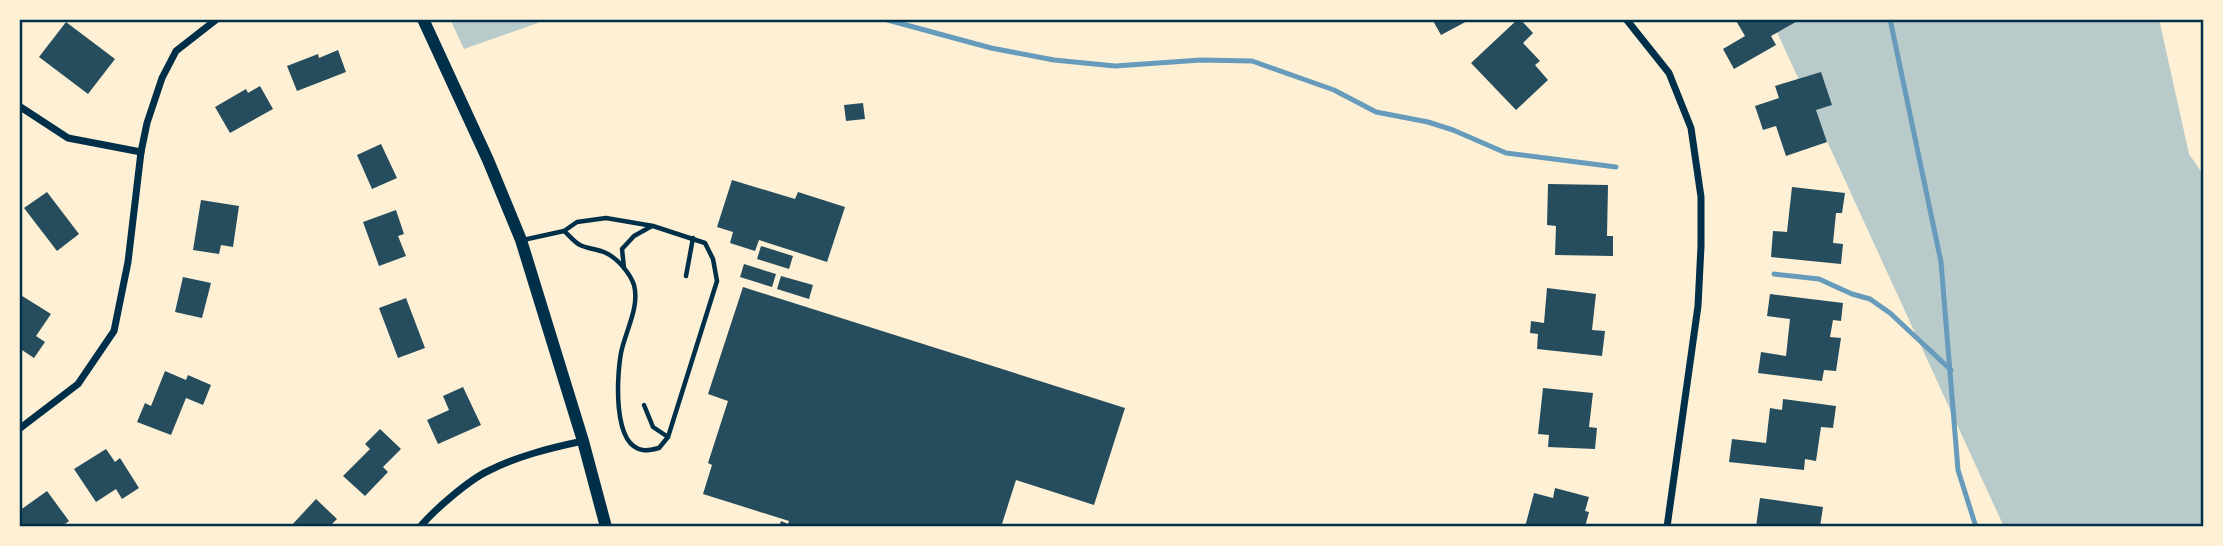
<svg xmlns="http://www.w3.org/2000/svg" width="2223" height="546" font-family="'Noto Sans',sans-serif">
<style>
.green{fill:#b9caca}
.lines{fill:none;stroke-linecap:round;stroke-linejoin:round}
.stream{stroke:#669bbc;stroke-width:5}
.building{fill:#264d5e}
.service{stroke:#003049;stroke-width:4.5}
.minor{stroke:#003049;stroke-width:7}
.tertiary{stroke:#003049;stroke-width:12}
.neatline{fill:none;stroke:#003049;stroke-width:2.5}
</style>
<rect width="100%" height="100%" fill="#fdf0d5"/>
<!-- green -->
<g class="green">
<path d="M450 19H549L464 49Z"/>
<path d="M1771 19H2159L2189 154 2204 176V527H2004Z"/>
</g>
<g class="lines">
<!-- stream -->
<g class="stream">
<path d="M884 19 991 48 1054 60 1115 66 1201 60 1252 61 1334 90 1376 112 1428 122 1453 130 1506 153 1616 167"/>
<path d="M1890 19 1941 262 1958 470 1976 527"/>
<path d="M1774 274 1819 279 1852 294 1870 299 1890 313 1951 370"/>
</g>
</g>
<!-- building -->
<g class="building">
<path d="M1432 19H1471L1441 35Z"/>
<path d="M1518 19H1520L1533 33 1523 43 1540 61 1535 65 1548 80 1516 110 1471 63Z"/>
<path d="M1735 19H1801L1771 36 1776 45 1734 69 1723 49 1745 36Z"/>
<path d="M66 22 115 59 88 94 39 57Z"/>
<path d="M338 50 346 72 297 91 287 66 318 54 319 58Z"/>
<path d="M1821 72 1832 105 1816 110 1827 142 1786 156 1776 126 1763 130 1755 106 1779 98 1775 86Z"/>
<path d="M260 86 273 109 230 133 215 107 246 89 248 93Z"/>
<path d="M863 103 865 119 846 121 844 105Z"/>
<path d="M381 144 397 178 372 189 357 155Z"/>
<path d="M732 180 795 199 798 192 845 207 827 262 759 240 755 251 730 243 733 232 717 227Z"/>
<path d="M1548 184 1608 185 1607 236H1613V256L1555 255 1556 226 1547 225Z"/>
<path d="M1792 187 1845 193 1842 213H1836L1833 243 1843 244 1841 264 1771 257 1773 231 1787 232Z"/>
<path d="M47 192 79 234 57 251 24 208Z"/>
<path d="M201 200 239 206 233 247 221 245 219 254 193 250Z"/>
<path d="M396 210 404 234 398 236 406 256 379 266 363 222Z"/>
<path d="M761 246 793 256 789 269 757 259Z"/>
<path d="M744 264 776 274 772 287 740 277Z"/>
<path d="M781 276 813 285 809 299 777 289Z"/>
<path d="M183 277 211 283 202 318 175 312Z"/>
<path d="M743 287 1125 408 1094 505 1016 480 1001 527H908L900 524 899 527H779L781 521 788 524 789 521 703 494 712 465 708 463 728 401 708 394Z"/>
<path d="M1547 288 1596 294 1592 330 1605 331 1602 356 1537 349 1538 334 1530 333 1531 321 1544 323Z"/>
<path d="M19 294 51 314 36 336 45 342 34 358 19 348Z"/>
<path d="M1770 294 1843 303 1841 321 1833 320 1830 337 1841 338 1836 371 1824 370 1822 381 1758 373 1761 352 1786 356 1790 319 1767 316Z"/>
<path d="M406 298 425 348 398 358 379 308Z"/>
<path d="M165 371 186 380 188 375 211 385 203 405 186 398 171 435 137 422 145 403 151 406Z"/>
<path d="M463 387 481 425 438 444 427 420 449 410 443 396Z"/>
<path d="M1543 388 1593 393 1589 427 1597 428 1595 449 1548 447 1549 435 1538 434Z"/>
<path d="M1783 399 1836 406 1833 428 1821 427 1816 461 1805 459 1804 470 1729 462 1732 439 1766 443 1770 408 1782 410Z"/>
<path d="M380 429 401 449 383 467 388 472 365 496 343 476 370 449 365 444Z"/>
<path d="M106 449 115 462 120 458 139 488 122 499 116 489 96 502 74 469Z"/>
<path d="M1555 488 1589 497 1585 511 1589 512 1585 527H1525L1534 493 1553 498Z"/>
<path d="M47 491 69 521 61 527H19V511Z"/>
<path d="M1760 498 1823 507 1820 527H1756Z"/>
<path d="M316 499 337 519 329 527H290Z"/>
</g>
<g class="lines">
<!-- service -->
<g class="service">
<path d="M523 240 564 231 577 222 606 218 653 226 705 243 713 259 717 281 668 437 659 448C655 449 648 451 643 450 612 446 617 375 621 353 625 332 640 307 634 285 630 273 617 258 606 253 598 249 588 249 580 245 574 242 569 235 564 231"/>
<path d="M624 268 622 249 634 236 652 226"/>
<path d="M686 276 693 238"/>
<path d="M644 405 653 427 668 437"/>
</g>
<!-- minor -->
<g class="minor">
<path d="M1626 19 1669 73 1691 128 1701 197V246L1698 306 1667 527"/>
<path d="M19 106 68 138 141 152"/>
<path d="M19 429 78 384 114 331 128 262 141 152 147 123 162 78 176 51 217 19"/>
<path d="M420 527C434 510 469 480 488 471 518 456 550 448 583 441"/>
</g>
<!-- tertiary -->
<path class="tertiary" d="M423 19 488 160 521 240 583 441 606 527"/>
</g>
<!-- border -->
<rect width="2223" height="546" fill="none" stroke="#fdf0d5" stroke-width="42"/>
<rect x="21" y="21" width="2181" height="504" class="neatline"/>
</svg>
